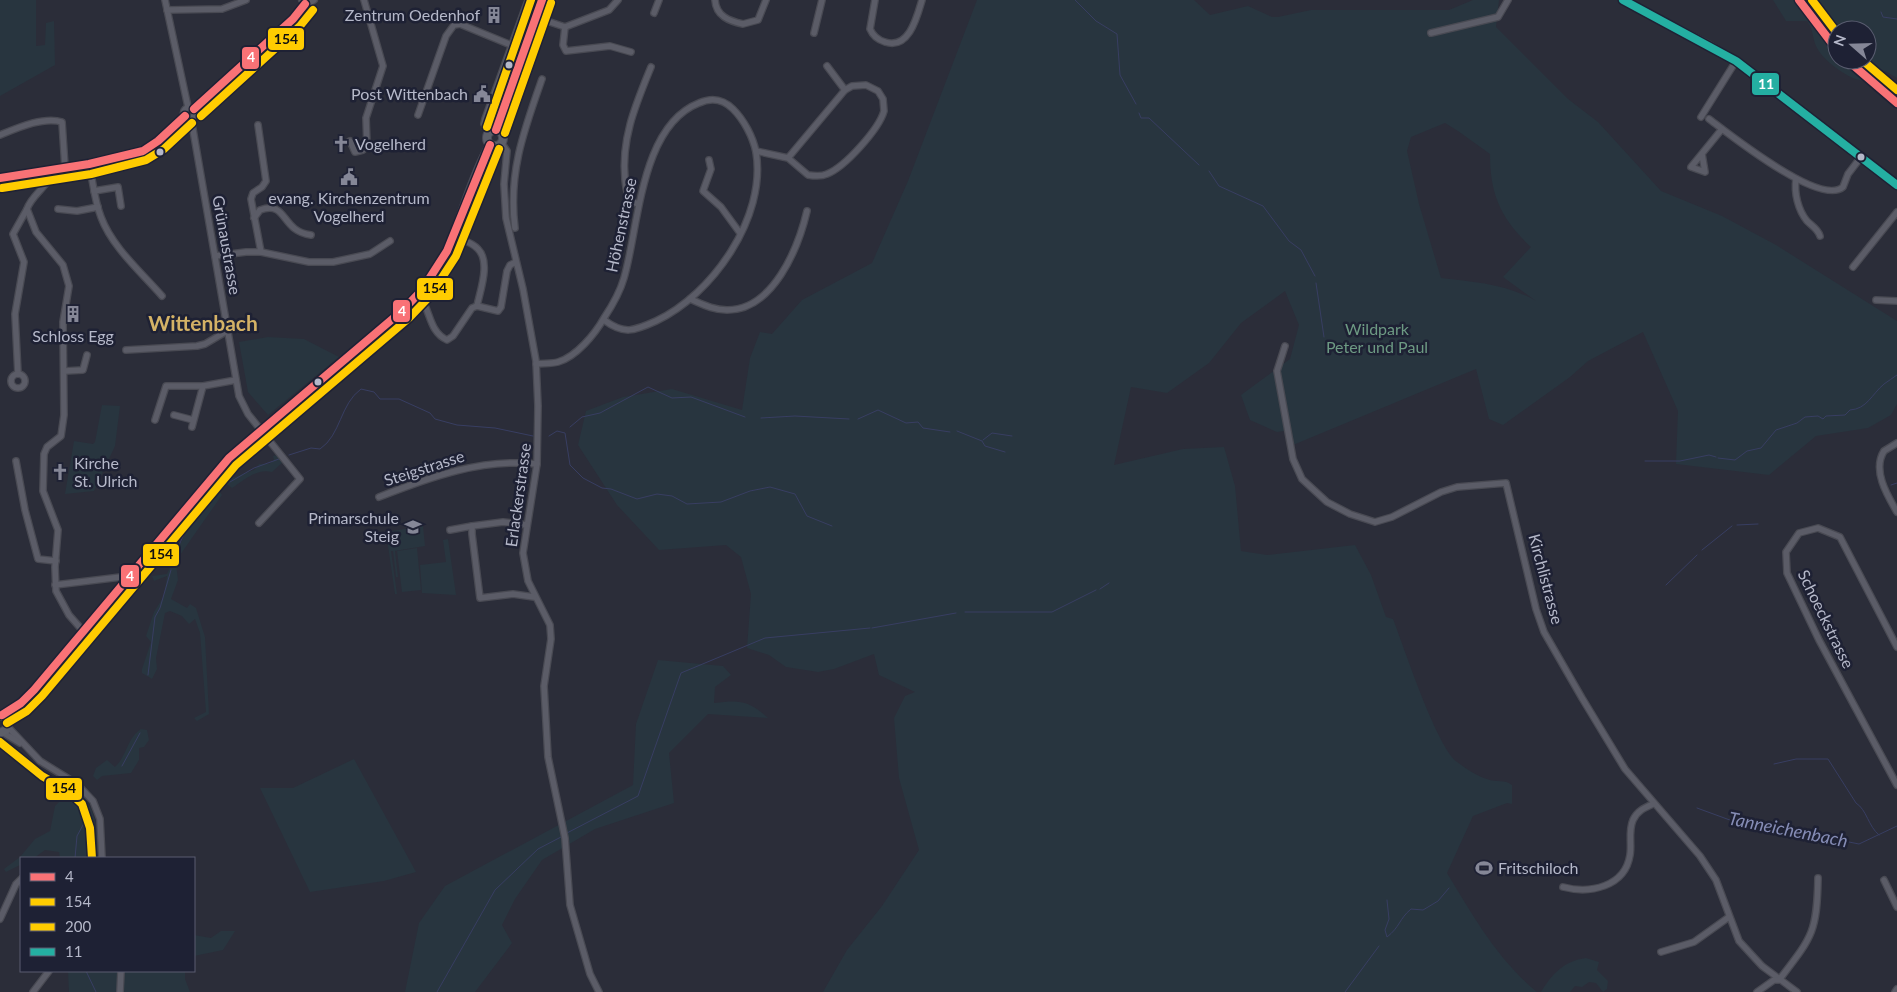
<svg xmlns="http://www.w3.org/2000/svg" width="1897" height="992" font-family="Lato,sans-serif">
<style>
.green{fill:#28353f;fill-rule:evenodd}
.lines{fill:none;stroke-linecap:round;stroke-linejoin:round}
.stream{stroke:#383e62;stroke-width:1}
.minor-casing{stroke:#494a53;stroke-width:8}
.major-casing{stroke:#494a56;stroke-width:10}
.minor{stroke:#5b5c67;stroke-width:5.5}
.major{stroke:#5d5f69;stroke-width:8}
.bus-1-casing{stroke:#1e2134;stroke-width:11}
.bus-2-casing{stroke:#1e2134;stroke-width:11}
.bus-3-casing{stroke:#1e2134;stroke-width:11}
.bus-4-casing{stroke:#1e2134;stroke-width:11}
.bus-1{stroke:#f97276;stroke-width:8}
.bus-2{stroke:#fc0;stroke-width:8}
.bus-3{stroke:#fc0;stroke-width:8}
.bus-4{stroke:#24afa2;stroke-width:8}
.bus-dot{fill:#b5b8c9;stroke:#1e2134;stroke-width:2}
.labels{text-anchor:middle;stroke-width:5;stroke-linejoin:round;paint-order:stroke}
.poi-label{font-size:16px;fill:#b5b8c9;stroke:#1e2134;text-anchor:end}
.street-label{font-size:16px;fill:#b5b8c9;stroke:#1e2134}
.park-label{font-size:16px;fill:#6d9a83;stroke:#1e2134}
.water-label{font-size:18px;font-style:italic;fill:#858cb5;stroke:#1e2134}
.district-label{font-size:21px;font-weight:bold;fill:#d4b266;stroke:#1e2134}
.line-badge{stroke:#1e2134;stroke-width:2}
.badge-label{font-size:14px;text-anchor:middle;font-weight:bold;fill:#fff}
.pale-badge-label{font-size:14px;text-anchor:middle;font-weight:bold;fill:#111}
</style>
<rect width="100%" height="100%" fill="#2b2d39"/>
<!-- green -->
<g class="green">
<path d="M0 0H36V46L45 45 46 23 54 21 55 65 0 96Z"/>
<path d="M977 0H1194L1210 15 1248 6 1272 17H1278L1311 10H1449L1473 0H1499L1496 27 1568 99 1598 122 1661 191 1722 216 1776 245 1897 321V404L1891 415 1868 428 1816 436 1769 475 1676 464 1678 411 1643 332 1588 361 1570 377 1503 425 1489 419 1476 369 1293 445 1290 430 1277 432 1250 420 1241 395 1290 359 1299 325 1285 291 1241 323 1209 363 1167 393 1131 387 1114 465 1183 449 1224 447 1235 486 1241 551 1267 555 1355 545 1371 575 1386 617 1393 619C1404 647 1436 746 1457 762 1465 768 1477 776 1487 779 1496 783 1505 779 1512 785V804L1507 803 1473 816 1447 873C1473 916 1498 960 1537 992H823L847 950 882 906 919 850 899 778 894 718 905 696 915 692 879 675 874 654 834 669 818 672 786 667 769 655 747 648 751 594 741 557 726 545 659 550 617 505 578 445 586 411 623 397 672 389 742 410 750 358 760 332 772 334 802 300 872 263 908 181ZM1445 123 1458 131 1490 154C1490 195 1501 219 1531 247L1503 277 1536 301C1507 284 1474 282 1441 278L1419 204 1407 151 1411 137Z"/>
<path d="M1773 0H1897V78L1885 71C1880 75 1872 81 1865 81 1850 81 1822 60 1816 46 1812 37 1814 31 1807 21H1786ZM1837 30H1867V60H1837Z"/>
<path d="M268 337 304 339 339 357 268 415 248 392 239 342Z"/>
<path d="M102 405 120 406 115 446 94 491 65 494 74 441 93 444 95 442Z"/>
<path d="M277 455 283 462 272 472C257 468 244 480 232 488L225 483 226 480 254 470 259 464H269L274 460 273 456Z"/>
<path d="M217 488 222 495 180 555 176 563 178 580 171 599 187 608 190 604 196 608 205 637 209 714 197 721 194 718 206 712 200 633 195 619 189 624 182 616 170 611 165 613 156 658 157 669 152 679 142 673V669L151 642 146 636 154 612 164 596 167 576 154 581 152 576 167 574 187 529 186 520 205 498Z"/>
<path d="M423 526 425 546 395 551 398 577H396L393 551H391L397 594H395L386 532Z"/>
<path d="M448 539 456 595 422 593 420 565 446 562 443 540Z"/>
<path d="M417 548 421 590 402 592 397 551Z"/>
<path d="M658 660 723 666 731 675 715 687 714 703C740 700 748 700 768 718L708 714 669 753 674 803 595 829 542 860 515 899 502 925 512 943 475 992H405L419 923 445 886 633 785 636 724Z"/>
<path d="M141 729 147 730 149 740 144 747 139 748V760L131 773 102 776 97 780 93 776 96 768 107 760 115 767C127 756 127 738 141 729Z"/>
<path d="M354 759 416 872 384 881 310 892 260 788H293Z"/>
<path d="M75 795 83 796C99 816 96 835 99 858H60L59 852 45 850 34 858H21V867L20 865 6 872 4 869 20 857 35 839 50 831 55 806 62 799Z"/>
<path d="M221 931H235L223 950 194 956V935L211 938Z"/>
<path d="M1586 958 1599 962 1597 970 1608 981 1607 989 1603 992 1596 983 1589 982 1582 987 1575 986 1570 992H1541C1552 974 1564 961 1586 958Z"/>
<path d="M68 971H185V979L190 992H69Z"/>
</g>
<g class="lines">
<!-- stream -->
<g class="stream">
<path d="M1075 0 1096 21 1117 34 1120 75 1136 104"/>
<path d="M1881 12 1883 17 1897 19"/>
<path d="M1139 113 1141 118H1149L1199 165"/>
<path d="M1209 171 1219 186 1263 206 1289 241 1301 250 1315 276"/>
<path d="M1316 283 1324 337"/>
<path d="M761 418 795 416 849 419"/>
<path d="M858 419 878 410 906 423 918 422 923 428 950 432"/>
<path d="M570 427 582 417 600 413 648 387 672 398 691 397 745 417"/>
<path d="M957 431 982 441 985 446 1005 452"/>
<path d="M549 436 557 431 565 433 570 465 583 478 602 488 611 489 637 499 657 494 672 496 687 504 721 502 750 491 770 487 795 494 807 516 832 526"/>
<path d="M983 440 992 433 1012 436"/>
<path d="M289 455 311 448 320 449C341 435 340 404 361 389L374 392 380 399H399L430 413 435 419 457 425 495 428 533 436"/>
<path d="M1718 458 1735 460 1747 451 1761 448 1776 430 1797 423 1805 417 1818 416 1823 419 1826 416 1845 415 1850 410C1867 409 1872 394 1884 384 1888 381 1893 378 1897 375"/>
<path d="M1645 461H1680L1709 455 1716 457"/>
<path d="M230 482 254 468 279 459"/>
<path d="M1891 485 1897 483"/>
<path d="M1737 525 1758 524"/>
<path d="M1702 550 1732 526"/>
<path d="M172 565C184 528 192 518 217 489"/>
<path d="M1666 585 1697 555"/>
<path d="M1100 589 1109 583"/>
<path d="M965 612H1052L1096 590"/>
<path d="M872 628 956 613"/>
<path d="M148 675 155 617 160 608 171 570"/>
<path d="M1774 764 1796 759H1828L1856 803C1867 810 1868 826 1879 835"/>
<path d="M122 766 140 733"/>
<path d="M1697 808 1738 823 1811 831 1839 840 1859 844 1897 826"/>
<path d="M567 833 638 796 681 673 765 638 870 628"/>
<path d="M75 858 77 836 89 814"/>
<path d="M1387 900 1389 919 1385 930 1387 937C1400 927 1399 919 1411 909L1423 910 1438 901 1449 888"/>
<path d="M86 971 96 992"/>
<path d="M437 992 495 890 538 849 561 837"/>
<path d="M1345 992 1379 946"/>
</g>
<!-- minor casing -->
<g class="minor-casing">
<g id="minor">
<path d="M165 0 188 107"/>
<path d="M302 0 308 4 314 0"/>
<path d="M715 0C716 16 729 21 743 24L758 20 766 0"/>
<path d="M875 0 870 29C873 36 878 40 885 42 909 50 917 17 922 0"/>
<path d="M1623 0 1708 44 1736 61 1897 185"/>
<path d="M167 10 222 9 246 0"/>
<path d="M654 13 659 0"/>
<path d="M535 17 565 27 609 10 618 0"/>
<path d="M565 27 563 45 566 51 610 46 631 52"/>
<path d="M814 33 822 0"/>
<path d="M1431 33 1498 17 1508 0"/>
<path d="M827 66 845 90"/>
<circle cx="189" cy="113" r="5.5"/>
<path d="M194 109 293 19 305 4"/>
<path d="M418 115 446 36 454 25 460 24 511 45"/>
<path d="M1701 117 1736 61"/>
<path d="M191 118 239 396 248 414 300 479 259 523"/>
<path d="M1709 119C1729 134 1820 207 1843 187L1848 174 1861 157"/>
<path d="M258 125 266 181 262 187 253 193 251 199 261 252"/>
<path d="M489 132 484 124 485 119 527 3"/>
<path d="M0 135C17 128 44 116 62 122L65 167"/>
<path d="M350 141 355 152 363 150 367 145 366 118 383 66 364 0"/>
<path d="M501 142 507 151 504 184 506 218 523 289 536 361 538 406 537 464 523 553 528 581 550 625 551 639 544 686 548 757 565 838 570 905 590 974 599 992"/>
<path d="M756 151 788 158 808 175C814 176 821 177 827 174 845 167 879 129 884 111L883 99 878 91 866 85 852 86 845 90 788 158"/>
<path d="M1702 154 1705 172 1691 167 1722 129"/>
<path d="M709 160 711 169 703 191 721 207 740 233"/>
<path d="M89 164C93 181 94 199 101 217 112 247 141 272 162 296"/>
<path d="M52 170C50 186 32 194 27 209L36 232 63 265 69 286 63 322 64 415 61 436 47 447 44 454 43 491 58 530 55 567 56 591 69 615 83 631"/>
<path d="M0 178 89 164 143 151 158 141 185 116"/>
<path d="M1796 179C1794 193 1798 210 1807 221 1812 226 1818 229 1820 236"/>
<path d="M94 191 118 187 121 206"/>
<path d="M638 204C627 201 626 189 625 179 621 138 636 104 651 67"/>
<path d="M58 209 77 211 98 207"/>
<path d="M254 218 260 210C288 200 280 231 311 235"/>
<path d="M515 228C508 173 524 130 542 79"/>
<path d="M454 236C461 239 473 243 478 249 491 262 480 291 477 306"/>
<path d="M215 256 246 252H261L309 262H333L370 254 390 241"/>
<path d="M1853 267 1897 212"/>
<path d="M419 296C431 309 428 331 447 340L453 336 472 308 477 306 498 311 501 307 507 271 510 265 516 262"/>
<path d="M690 299C702 304 713 310 727 310 773 310 798 249 807 211"/>
<path d="M1876 300 1897 301"/>
<path d="M1285 346 1277 371 1293 459 1302 479 1327 502 1350 514 1375 522 1392 517 1441 492 1457 487 1506 483 1536 609 1544 632 1582 698 1625 769 1700 856 1716 880 1739 941 1762 966 1797 992"/>
<path d="M126 350 197 346 205 344 227 331"/>
<path d="M536 364C543 363 551 364 558 362 576 357 595 334 604 318 612 306 620 292 624 278 639 227 640 126 699 103 712 97 723 99 733 109 744 120 753 137 756 152 767 217 712 295 656 321 634 331 624 335 604 320"/>
<path d="M65 371 83 370 87 355"/>
<path d="M18 374 15 314 24 262 13 234 27 209"/>
<circle cx="18" cy="381" r="7"/>
<path d="M174 415 193 420"/>
<path d="M155 420 166 386H203"/>
<path d="M192 427 203 386 236 380"/>
<path d="M1897 443 1884 451C1872 470 1887 495 1897 512"/>
<path d="M16 461 25 510 38 559 56 561"/>
<path d="M379 497C430 477 482 458 537 464"/>
<path d="M527 525 503 522 472 526V534L480 598 513 594 534 597"/>
<path d="M450 530 472 526"/>
<path d="M55 585 121 577 126 580"/>
<path d="M1897 647 1840 537 1818 528 1799 533 1786 552 1787 573 1819 640 1897 785"/>
<path d="M8 727 40 761 77 784 93 801 100 819 102 858"/>
<path d="M2 732 20 743"/>
<path d="M1884 880 1897 907"/>
<path d="M1563 887C1590 894 1625 887 1630 855 1632 844 1628 831 1633 820 1637 811 1644 808 1653 804"/>
<path d="M0 919 16 884 21 879"/>
<path d="M1661 952 1694 942 1729 917"/>
<path d="M33 992 49 971"/>
<path d="M120 992 121 971"/>
<path d="M1757 992 1774 980H1779C1812 937 1817 933 1818 878"/>
<path d="M1895 992 1897 989"/>
</g>
</g>
<!-- major casing -->
<g class="major-casing">
<g id="major">
<path d="M1799 0 1837 50"/>
<path d="M1847 60 1897 103"/>
<path d="M496 130 542 0"/>
<circle cx="495" cy="138" r="8"/>
<path d="M0 715 7 718 8 724 6 730 0 733"/>
<path d="M2 715 21 703 34 690 229 458 403 310C460 258 457 205 490 145"/>
</g>
</g>
<!-- minor -->
<use href="#minor" class="minor"/>
<!-- major -->
<use href="#major" class="major"/>
<!-- bus-1 casing -->
<g class="bus-1-casing">
<g id="bus-1">
<path d="M1799 0 1837 50"/>
<path d="M1847 60 1897 103"/>
<path d="M194 109 293 19 305 4"/>
<path d="M496 130 542 0"/>
<path d="M0 178 89 164 143 151 158 141 185 116"/>
<path d="M2 715 21 703 34 690 229 458 403 310 422 290 447 251 490 145"/>
</g>
</g>
<!-- bus-2 casing -->
<g class="bus-2-casing">
<g id="bus-2">
<path d="M201 116 300 26 313 10"/>
<path d="M505 133 551 3"/>
<path d="M2 188 91 174 146 160 164 149 192 123"/>
<path d="M7 723 27 711 42 696 236 465 409 318 430 296 456 256 499 149"/>
<path d="M0 742 42 776 68 791 82 804 90 828 92 858"/>
</g>
</g>
<!-- bus-3 casing -->
<g class="bus-3-casing">
<g id="bus-3">
<path d="M1812 0 1837 33"/>
<path d="M1862 60 1897 90"/>
<path d="M487 127 531 0"/>
</g>
</g>
<!-- bus-4 casing -->
<g class="bus-4-casing">
<path id="bus-4" d="M1623 0 1736 61 1897 185"/>
</g>
<!-- bus-1 -->
<use href="#bus-1" class="bus-1"/>
<!-- bus-2 -->
<use href="#bus-2" class="bus-2"/>
<!-- bus-3 -->
<use href="#bus-3" class="bus-3"/>
<!-- bus-4 -->
<use href="#bus-4" class="bus-4"/>
</g>
<!-- icons -->
<defs>
<g id="building-bare" transform="scale(1.35)"><path d="M-4-6H4V6H1V3H-1V6H-4ZM-2.5-4.3h1.7v1.8h-1.7ZM.8-4.3h1.7v1.8H.8ZM-2.5-1h1.7V.8h-1.7ZM.8-1h1.7V.8H.8Z" fill="#858797" stroke="#1e2134" stroke-width="2.5" paint-order="stroke"/></g>
<g id="civic-bare" transform="scale(1.35)"><path d="M-.6-6.5H3V-4.5H.6V-3L4-1V1h2V6H-6V1h2V-1L-.6-3ZM-1.2 2.5V6h2.4V2.5Z" fill="#858797" stroke="#1e2134" stroke-width="2.5" paint-order="stroke"/></g>
<g id="church-bare" transform="scale(1.35)"><path d="M-1.2-6h2.4v3.5h3.3v2.4h-3.3V6h-2.4V-.1h-3.3v-2.4h3.3Z" fill="#858797" stroke="#1e2134" stroke-width="2.5" paint-order="stroke"/></g>
<g id="school-bare" transform="scale(1.35)"><path d="M0-5L7-2L0 1L-7-2ZM-4 1L0 2.5L4 1V4Q0 6-4 4Z" fill="#858797" stroke="#1e2134" stroke-width="2.5" paint-order="stroke"/></g>
<g id="stadium-bare" transform="scale(1.35)"><path d="M0-5a6.5 5 0 1 0 0 10a6.5 5 0 1 0 0-10ZM-3.5-1.8h7v3.6h-7Z" fill="#858797" stroke="#1e2134" stroke-width="2.5" paint-order="stroke"/></g>
</defs>
<g fill-rule="evenodd">
<use href="#building-bare" x="494" y="15"/>
<use href="#civic-bare" x="482" y="94"/>
<use href="#church-bare" x="341" y="144"/>
<use href="#civic-bare" x="349" y="177"/>
<use href="#building-bare" x="73" y="314"/>
<use href="#church-bare" x="60" y="472"/>
<use href="#school-bare" x="413" y="527"/>
<use href="#stadium-bare" x="1484" y="868"/>
</g>
<!-- markers -->
<g class="bus-dot">
<circle cx="509" cy="65" r="4.5"/>
<circle cx="160" cy="152" r="4.5"/>
<circle cx="1861" cy="157" r="4.5"/>
<circle cx="318" cy="382" r="4.5"/>
</g>
<g class="labels">
<!-- poi labels -->
<g class="poi-label">
<text x="480" y="21">Zentrum Oedenhof</text>
<text x="468" y="100">Post Wittenbach</text>
<text x="355" y="150" text-anchor="start">Vogelherd</text>
<text x="349" y="204" text-anchor="middle">evang. Kirchenzentrum<tspan x="349" dy="18">Vogelherd</tspan></text>
<text x="73" y="342" text-anchor="middle">Schloss Egg</text>
<text x="74" y="469" text-anchor="start">Kirche<tspan x="74" dy="18">St. Ulrich</tspan></text>
<text x="399" y="524">Primarschule<tspan x="399" dy="18">Steig</tspan></text>
<text x="1498" y="874" text-anchor="start">Fritschiloch</text>
</g>
<!-- street labels -->
<g class="street-label">
<text transform="translate(621 225) rotate(-78)" y="6">Höhenstrasse</text>
<text transform="translate(227 245) rotate(80)" y="6">Grünaustrasse</text>
<text transform="translate(424 468) rotate(-18)" y="6">Steigstrasse</text>
<text transform="translate(518 495) rotate(-82)" y="6">Erlackerstrasse</text>
<text transform="translate(1546 579) rotate(75)" y="6">Kirchlistrasse</text>
<text transform="translate(1826 619) rotate(64)" y="6">Schoeckstrasse</text>
</g>
<!-- park labels -->
<g class="park-label">
<text x="1377" y="335">Wildpark<tspan x="1377" dy="18">Peter und Paul</tspan></text>
</g>
<!-- water labels -->
<g class="water-label">
<text transform="translate(1788 830) rotate(11)" y="6">Tanneichenbach</text>
</g>
<!-- district labels -->
<g class="district-label">
<text x="203" y="331">Wittenbach</text>
</g>
</g>
<g class="line-badge">
<rect x="267" y="27" width="38" height="24" rx="5" fill="#fc0"/>
<rect x="241" y="46" width="19" height="24" rx="5" fill="#f97276"/>
<rect x="1751" y="72" width="29" height="24" rx="5" fill="#24afa2"/>
<rect x="416" y="277" width="38" height="24" rx="5" fill="#fc0"/>
<rect x="392" y="299" width="19" height="24" rx="5" fill="#f97276"/>
<rect x="142" y="543" width="38" height="24" rx="5" fill="#fc0"/>
<rect x="120" y="564" width="20" height="24" rx="5" fill="#f97276"/>
<rect x="45" y="777" width="38" height="24" rx="5" fill="#fc0"/>
</g>
<g class="badge-label">
<text x="251" y="62">4</text>
<text x="1766" y="89">11</text>
<text x="402" y="316">4</text>
<text x="130" y="581">4</text>
</g>
<g class="pale-badge-label">
<text x="286" y="44">154</text>
<text x="435" y="293">154</text>
<text x="161" y="559">154</text>
<text x="64" y="793">154</text>
</g>
<!-- legend -->
<rect x="20" y="857" width="175" height="115" fill="#1e2134" stroke="#5a5d70"/>
<rect x="30" y="873" width="25" height="8" fill="#f97276" stroke="#5a5d70"/>
<text x="65" y="882" font-size="15" fill="#b5b8c9">4</text>
<rect x="30" y="898" width="25" height="8" fill="#ffcc00" stroke="#5a5d70"/>
<text x="65" y="907" font-size="15" fill="#b5b8c9">154</text>
<rect x="30" y="923" width="25" height="8" fill="#ffcc00" stroke="#5a5d70"/>
<text x="65" y="932" font-size="15" fill="#b5b8c9">200</text>
<rect x="30" y="948" width="25" height="8" fill="#24afa2" stroke="#5a5d70"/>
<text x="65" y="957" font-size="15" fill="#b5b8c9">11</text>
<!-- north arrow -->
<g transform="translate(1852 45) rotate(290)"><circle r="24" fill="#1e2134" stroke="#5a5d70"/>
<path d="M0-4L9 19L0 12L-9 19Z" fill="#858797"/>
<text y="-8" font-size="14" font-weight="bold" text-anchor="middle" fill="#b5b8c9">N</text>
</g>
</svg>
